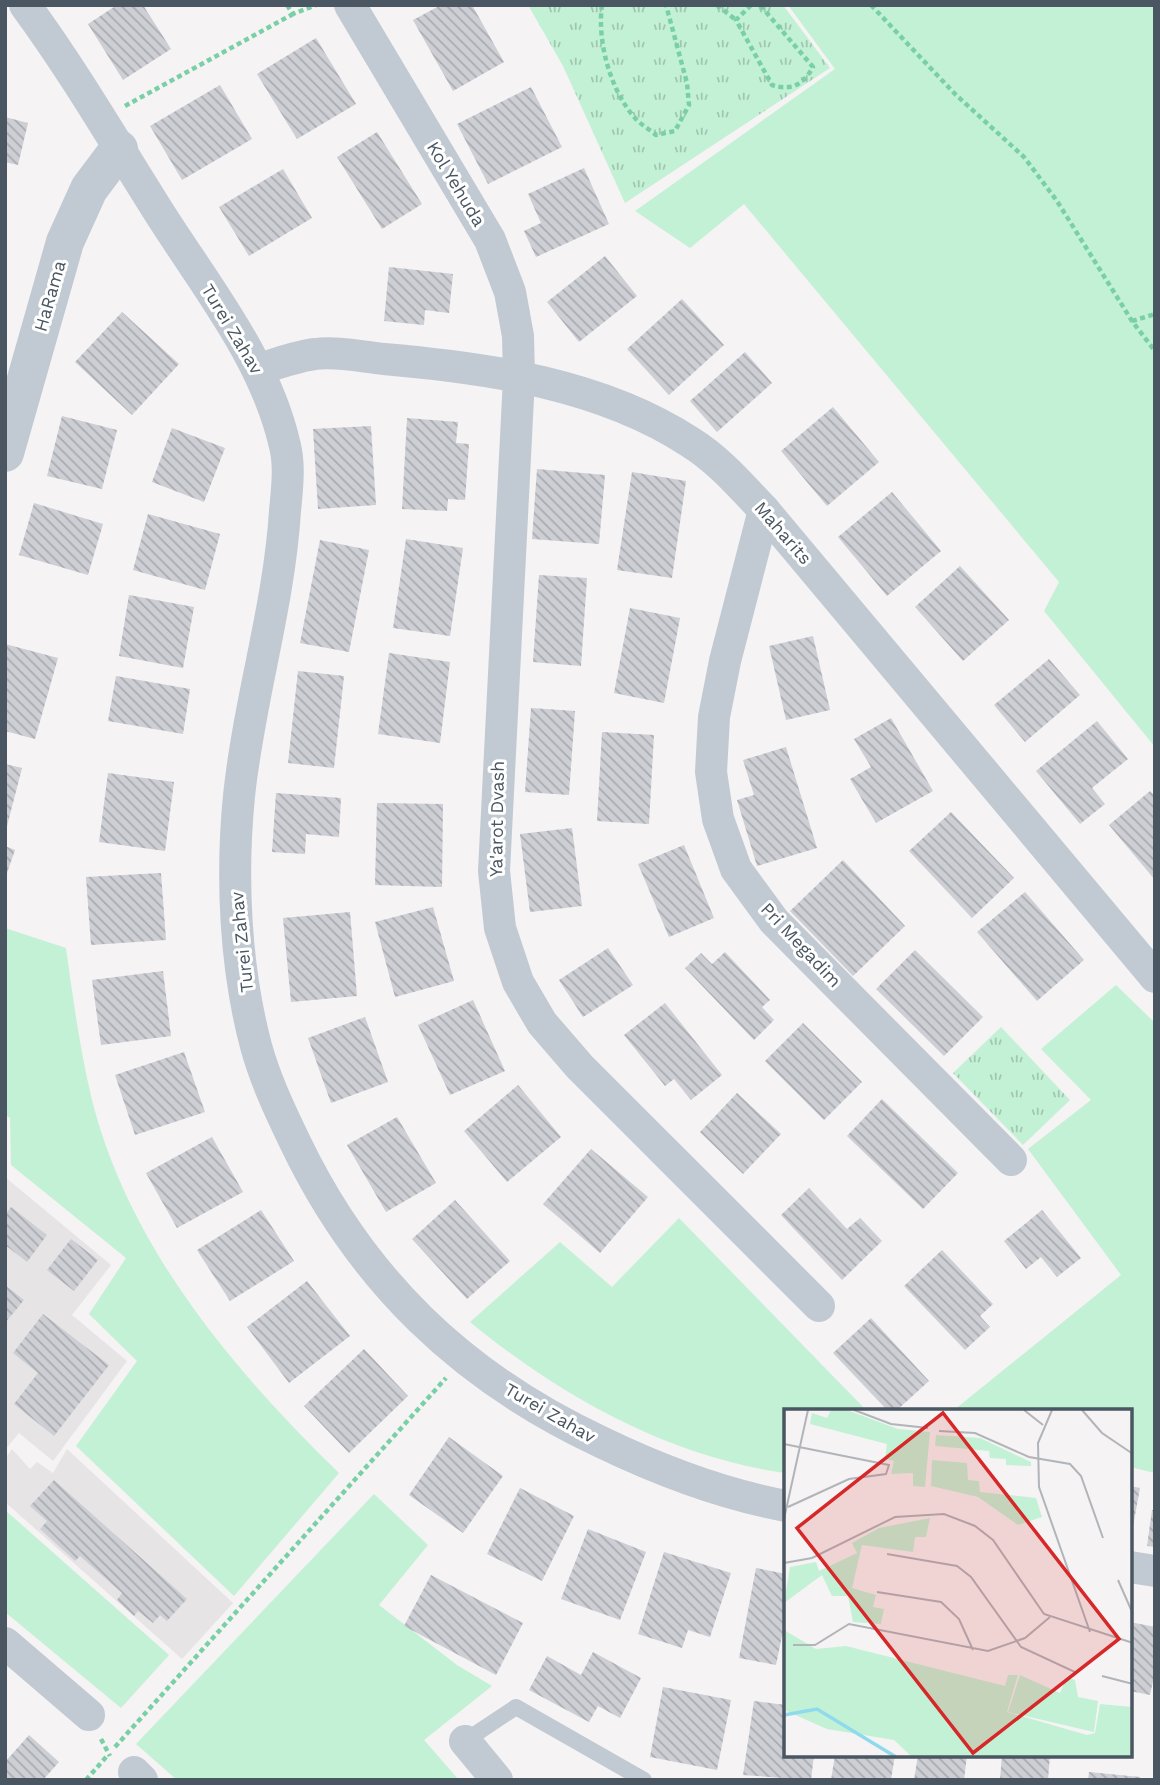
<svg xmlns="http://www.w3.org/2000/svg" width="1160" height="1785" font-family="'Work Sans',sans-serif">
<style>
.education{fill:#e6e4e5}
.grass{fill:#c3f1d5}
.park{fill:url(#park-tufts)}
.building{fill:url(#building-back-hatch)}
.lines{fill:none;stroke-linecap:round;stroke-linejoin:round}
.path{stroke:#7ad0a6;stroke-width:4.5;stroke-dasharray:5 3.5;stroke-linecap:butt}
.service{stroke:#c1cad2;stroke-width:16}
.minor{stroke:#c1cad2;stroke-width:32}
.tertiary{stroke:#c1cad2;stroke-width:38}
.labels{text-anchor:middle;stroke-width:6;stroke-linejoin:round;paint-order:stroke}
.street-label{font-size:18px;fill:#4a5661;stroke:#fff}
.inset-river{fill:none;stroke:#90daee;stroke-width:3.5}
.inset-road{fill:none;stroke:#b1b4b9;stroke-width:2}
.view{fill:#d62828;fill-opacity:0.15;stroke:#d62828;stroke-width:3.5}
.inset-edge{fill:none;stroke:#4a5661;stroke-width:3.5}
</style>
<defs>
<pattern id="park-tufts" width="24" height="20" patternUnits="userSpaceOnUse" patternTransform="scale(1.75)"><rect width="24" height="20" fill="#c3f1d5"/><path d="M3 7l-1-3M5 7V3M7 7l1-3M15 17l-1-3M17 17v-4M19 17l1-3" fill="none" stroke="#a0c6b0"/></pattern>
<pattern id="building-back-hatch" width="6" height="6" patternUnits="userSpaceOnUse" patternTransform="scale(1.75)"><rect width="6" height="6" fill="#cdcfd5"/><path d="M-1 5l2 2M0 0l6 6M5-1l2 2" fill="none" stroke="#a8abb0"/></pattern>
</defs>
<rect width="100%" height="100%" fill="#f5f3f3"/>
<!-- education -->
<g class="education">
<path d="M5 1177 111 1265 72 1315 127 1361 53 1461 19 1433 5 1450Z"/>
<path d="M12 1449 30 1469 37 1462 53 1473 67 1449 233 1603 182 1659 5 1502V1459Z"/>
</g>
<!-- grass -->
<g class="grass">
<path d="M788 5H1155V747L1044 611 1059 582 744 204 690 248 635 211 835 69Z"/>
<path d="M5 928 66 948C73 999 80 1050 92 1100 129 1247 233 1370 339 1473L234 1596 76 1446 137 1361 89 1314 126 1258 11 1165 10 1118 5 1115Z"/>
<path d="M1116 985 1155 1023V1473L1130 1467V1410H954L1121 1275 1028 1149 1091 1100 1041 1049Z"/>
<path d="M679 1218 866 1410H786L785 1473C669 1457 560 1396 470 1322L560 1242 612 1287Z"/>
<path d="M374 1494 428 1545 379 1605 457 1665 492 1686 424 1740 459 1780H177L136 1744Z"/>
<path d="M5 1510 169 1655 121 1708 5 1612Z"/>
</g>
<!-- park -->
<g class="park">
<path d="M528 5H783L830 68 625 203 563 66Z"/>
<path d="M1001 1027 1070 1100 1023 1145 953 1073Z"/>
</g>
<!-- building -->
<g class="building">
<path d="M117 5H143L171 49 123 80 88 24Z"/>
<path d="M441 5H472L504 62 453 91 413 20Z"/>
<path d="M316 38 356 104 297 139 257 74Z"/>
<path d="M220 85 252 139 182 180 150 126Z"/>
<path d="M531 87 562 147 488 184 457 124Z"/>
<path d="M5 117 28 123 18 165 5 162Z"/>
<path d="M377 132 422 204 382 229 337 157Z"/>
<path d="M584 168 609 224 536 257 524 231 541 223 528 194Z"/>
<path d="M283 169 312 218 249 256 219 207Z"/>
<path d="M605 256 637 296 579 342 547 302Z"/>
<path d="M389 267 453 274 449 313 425 310 424 325 384 321Z"/>
<path d="M682 299 724 345 669 395 627 349Z"/>
<path d="M122 312 179 364 132 415 75 362Z"/>
<path d="M745 352 772 383 717 432 690 401Z"/>
<path d="M833 407 879 462 827 506 781 451Z"/>
<path d="M62 416 117 430 102 489 47 476Z"/>
<path d="M407 418 458 422 456 443 469 444 465 500 448 499 447 511 402 509Z"/>
<path d="M371 426 376 505 318 509 313 429Z"/>
<path d="M172 428 225 448 204 502 152 482Z"/>
<path d="M537 469 605 475 599 544 532 539Z"/>
<path d="M632 472 686 481 672 578 617 570Z"/>
<path d="M892 492 941 551 887 596 838 537Z"/>
<path d="M34 503 103 524 88 575 19 555Z"/>
<path d="M148 514 220 534 205 590 133 570Z"/>
<path d="M406 539 463 548 450 636 393 628Z"/>
<path d="M320 540 369 550 349 652 300 643Z"/>
<path d="M960 566 1009 620 963 661 915 607Z"/>
<path d="M539 575 587 578 581 666 533 662Z"/>
<path d="M129 595 194 607 183 668 119 656Z"/>
<path d="M630 608 680 618 664 703 614 693Z"/>
<path d="M813 636 830 710 786 720 769 646Z"/>
<path d="M5 644 58 658 35 739 5 731Z"/>
<path d="M389 653 450 662 440 743 378 734Z"/>
<path d="M1049 659 1080 695 1025 742 994 705Z"/>
<path d="M298 671 344 676 334 768 288 763Z"/>
<path d="M116 676 190 689 183 734 108 721Z"/>
<path d="M531 708 575 711 569 795 525 792Z"/>
<path d="M891 718 933 791 876 823 850 779 871 767 854 739Z"/>
<path d="M1097 721 1128 759 1092 788 1105 804 1080 824 1036 771Z"/>
<path d="M602 732 654 735 649 824 597 821Z"/>
<path d="M786 747 817 848 757 866 737 800 754 795 743 760Z"/>
<path d="M5 764 22 768 6 830H5Z"/>
<path d="M108 773 174 782 165 851 99 842Z"/>
<path d="M1150 791 1155 796V880L1109 825Z"/>
<path d="M276 793 341 798 339 837 306 834 305 854 272 852Z"/>
<path d="M377 803 443 804 442 887 375 885Z"/>
<path d="M951 812 1014 878 972 918 909 851Z"/>
<path d="M572 828 582 906 530 912 520 834Z"/>
<path d="M684 845 714 918 669 937 638 864Z"/>
<path d="M5 846 15 850 6 876H5Z"/>
<path d="M843 860 905 926 853 976 790 911Z"/>
<path d="M161 873 166 940 91 945 86 877Z"/>
<path d="M1025 892 1084 960 1037 1001 977 932Z"/>
<path d="M433 907 454 981 395 997 375 922Z"/>
<path d="M350 912 357 996 291 1002 283 918Z"/>
<path d="M608 948 633 985 583 1017 559 980Z"/>
<path d="M915 950 983 1017 944 1056 876 989Z"/>
<path d="M725 952 770 1000 762 1007 774 1020 754 1040 685 968 701 953 712 964Z"/>
<path d="M163 971 171 1036 101 1045 92 980Z"/>
<path d="M473 1000 505 1071 450 1095 418 1025Z"/>
<path d="M665 1003 722 1075 691 1100 674 1079 665 1086 624 1035Z"/>
<path d="M365 1017 388 1082 331 1103 308 1038Z"/>
<path d="M803 1023 862 1082 824 1120 765 1061Z"/>
<path d="M184 1052 205 1112 135 1135 115 1075Z"/>
<path d="M518 1085 561 1137 507 1182 464 1131Z"/>
<path d="M737 1093 781 1134 743 1174 700 1132Z"/>
<path d="M882 1099 958 1173 923 1209 847 1136Z"/>
<path d="M397 1117 436 1183 386 1212 347 1145Z"/>
<path d="M212 1137 243 1192 177 1228 146 1173Z"/>
<path d="M591 1149 648 1197 600 1253 543 1204Z"/>
<path d="M809 1188 847 1229 860 1218 882 1241 842 1280 781 1215Z"/>
<path d="M455 1200 510 1261 467 1299 412 1239Z"/>
<path d="M11 1207 47 1235 27 1262 5 1245V1215Z"/>
<path d="M261 1210 294 1261 230 1301 197 1250Z"/>
<path d="M1042 1210 1081 1258 1057 1277 1041 1257 1026 1269 1004 1241Z"/>
<path d="M71 1239 98 1260 74 1291 47 1270Z"/>
<path d="M942 1250 993 1304 980 1316 990 1327 965 1350 904 1286Z"/>
<path d="M307 1281 350 1336 289 1383 247 1327Z"/>
<path d="M5 1285 24 1300 5 1323Z"/>
<path d="M43 1314 109 1365 54 1436 14 1404 38 1373 13 1353Z"/>
<path d="M871 1318 929 1381 897 1410H887L833 1353Z"/>
<path d="M364 1349 408 1396 349 1453 304 1406Z"/>
<path d="M449 1437 503 1476 463 1533 409 1495Z"/>
<path d="M54 1480 187 1599 167 1621 160 1615 153 1623 138 1611 134 1616 117 1600 122 1593 80 1556 75 1561 40 1529 47 1521 30 1506Z"/>
<path d="M1130 1486 1140 1488 1132 1532H1130Z"/>
<path d="M520 1488 574 1516 542 1581 487 1554Z"/>
<path d="M1152 1510H1155V1547L1147 1546Z"/>
<path d="M588 1529 646 1552 620 1620 561 1599Z"/>
<path d="M664 1552 731 1573 710 1637 688 1630 682 1648 638 1634Z"/>
<path d="M756 1568 786 1574V1637L782 1636 776 1665 739 1658Z"/>
<path d="M431 1575 523 1623 496 1675 404 1626Z"/>
<path d="M1130 1622 1155 1627V1672L1150 1695 1130 1691Z"/>
<path d="M593 1652 641 1678 620 1718 598 1706 589 1722 529 1690 547 1656 581 1675Z"/>
<path d="M663 1687 731 1700 717 1770 650 1757Z"/>
<path d="M754 1701 786 1705V1755H814L811 1780 743 1775Z"/>
<path d="M29 1735 59 1762 43 1780H5V1762Z"/>
<path d="M835 1755H895L891 1780H831Z"/>
<path d="M918 1755H967L964 1780H914Z"/>
<path d="M1002 1755H1050L1048 1780H1000Z"/>
<path d="M1089 1772 1140 1777V1780H1088Z"/>
</g>
<g class="lines">
<!-- path -->
<g class="path">
<path d="M287 5 293 14 316 5"/>
<path d="M602 5C597 41 610 90 635 118 640 124 649 129 656 135L675 131 689 105 687 83 666 5"/>
<path d="M717 5 736 20"/>
<path d="M751 5 736 20 772 85C791 91 803 85 813 67L760 5"/>
<path d="M871 5 955 94 1024 157 1057 201 1132 321 1155 351"/>
<path d="M125 106 293 14"/>
<path d="M1132 321 1155 314"/>
<path d="M101 1739 110 1756"/>
<path d="M115 1747 446 1378"/>
<path d="M86 1780 107 1756"/>
</g>
<!-- service -->
<path class="service" d="M465 1741 516 1707 644 1780"/>
<!-- minor -->
<g class="minor">
<path d="M25 5C75 73 117 146 162 217 208 289 266 361 285 446 290 466 287 490 285 511 279 607 249 700 239 796 231 877 235 967 256 1046 265 1079 280 1111 295 1142 361 1280 462 1377 601 1442 659 1470 722 1494 786 1506"/>
<path d="M350 5 490 240 510 292 518 336 519 378 494 871 500 928 518 982 542 1023 580 1067 819 1306"/>
<path d="M259 369C277 364 297 356 315 354 337 351 363 357 384 359 488 368 601 384 690 442 719 460 741 486 764 510L1155 977"/>
<path d="M764 510 725 661 714 717 711 772 718 819 736 869 774 921 1011 1160"/>
<path d="M1130 1567 1155 1571"/>
<path d="M5 1643 89 1715"/>
<path d="M465 1741 497 1780"/>
<path d="M134 1772 142 1780"/>
</g>
<!-- tertiary -->
<path class="tertiary" d="M5 453 65 242 89 189 119 149"/>
</g>
<g class="labels">
<!-- street labels -->
<g class="street-label">
<text transform="translate(456 184) rotate(59)" y="6">Kol Yehuda</text>
<text transform="translate(50 296) rotate(-74)" y="6">HaRama</text>
<text transform="translate(232 329) rotate(59)" y="6">Turei Zahav</text>
<text transform="translate(783 533) rotate(49)" y="6">Maharits</text>
<text transform="translate(497 819) rotate(-89)" y="6">Ya'arot Dvash</text>
<text transform="translate(242 942) rotate(-96)" y="6">Turei Zahav</text>
<text transform="translate(801 945) rotate(47)" y="6">Pri Megadim</text>
<text transform="translate(550 1413) rotate(30)" y="6">Turei Zahav</text>
</g>
</g>
<!-- overview -->
<g transform="translate(784 1409)">
<rect width="348" height="348" fill="#f5f3f3"/>
<path d="M47 1H63L114 20 146 23 141 78 129 77V64L107 65 110 52 101 50 103 35 26 15 28 4 43 9ZM152 26 196 29 247 53V57L222 56V50L206 49 205 42 151 37ZM148 51 183 54 184 71 195 72 196 83 252 89 258 108 234 116 194 88 147 77ZM146 109 142 128H131L129 143 78 136 68 179 92 186 89 198 100 200 97 215 69 213 64 187H48L38 166 0 194 6 158 32 153 35 162 73 144 68 134 95 119ZM0 221 32 240 62 237 221 277 224 266H234L223 303 303 326 311 324 316 295 348 298V348H128L110 331 43 320 0 301Z" fill="#c3f1d5"/>
<path d="M236 266 276 284 283 268 291 271 294 288 314 292 310 323 224 303Z" fill="#c3f1d5"/>
<path class="inset-river" d="M0 306 33 300 112 348"/>
<path class="inset-road" d="M70 1 107 15 144 19M240 1 259 16M268 1 254 34 255 78 306 223M298 1 318 24 349 45M155 22 191 24 245 48 286 55 297 67 319 129M0 35 105 56 102 65 65 70 4 98M0 110 24 1M103 145 173 157 187 168 237 238 293 264M0 154 28 149 111 108 160 105 191 117 209 131 260 205 349 234M334 171 349 205M93 183 157 193 175 210 189 241M9 236H31L65 215 204 242 241 229 266 208M318 267 349 275"/>
<path class="view" d="M159 4 335 230 189 344 13 119Z"/>
<rect width="348" height="348" class="inset-edge"/>
</g>
<!-- border -->
<rect width="1160" height="1785" fill="none" stroke="#4a5661" stroke-width="14"/>
</svg>
